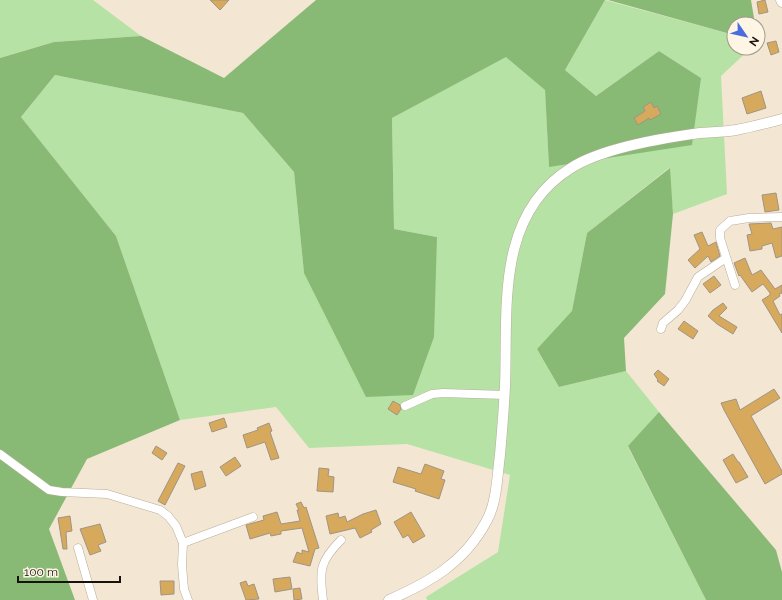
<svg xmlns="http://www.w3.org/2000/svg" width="782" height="600" font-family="Raleway,sans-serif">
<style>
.green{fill:#b6e2a5}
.forest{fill:#89ba75}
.building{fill:#d6a95c;stroke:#a09483}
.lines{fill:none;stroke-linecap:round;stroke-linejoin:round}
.minor-casing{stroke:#b9ad9b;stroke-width:9}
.tertiary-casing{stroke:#b9ad9b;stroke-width:11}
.minor{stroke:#fff;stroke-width:8}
.tertiary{stroke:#fff;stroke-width:10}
</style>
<rect width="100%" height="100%" fill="#f3e7d4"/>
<!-- green -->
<g class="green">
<path d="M0 0H93L141 36 54 42 0 58Z"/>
<path d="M605 0 734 35V48H751L721 76 727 194 673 214 669 168 587 233 572 312 537 349 559 387 626 371 659 412 628 447 706 600H427L426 597 498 552 510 475 407 444 309 448 276 407 180 420 116 236 21 117 55 75 243 113 294 172 304 273 437 237 394 229 392 118 506 56 545 90 549 167 701 78 659 51 596 96 565 70Z"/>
</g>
<!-- forest -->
<g class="forest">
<path d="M316 0H605L565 70 596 96 659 51 701 78 692 145 549 167 545 90 506 57 392 118 394 229 437 237 434 337 413 395 366 397 304 273 294 172 243 113 55 75 21 117 116 236 180 420 87 459 49 529 75 600H0V58L54 42 141 36 224 78Z"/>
<path d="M608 0H751L755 24H734V35Z"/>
<path d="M670 168 673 214 665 294 624 338 626 371 559 387 537 349 572 311 587 233Z"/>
<path d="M659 412 776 550 782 572V600H706L628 446Z"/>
</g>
<!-- building -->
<g class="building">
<path d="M210 0H229L220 10Z"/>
<path d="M765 0 768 12 759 14 757 2Z"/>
<path d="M776 41 779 52 771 55 767 43Z"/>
<path d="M761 91 766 108 747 114 742 98Z"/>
<path d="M651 102 654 108 657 106 661 114 650 120 649 118 638 125 634 118 645 111 643 107Z"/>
<path d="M776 193 779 210 765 212 762 195Z"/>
<path d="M771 223 773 229 782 227V256L776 258 772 243 762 246V249L750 251 747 235 752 234 749 224Z"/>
<path d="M702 232 708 246 716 242 720 256 711 262 708 256 695 268 688 260 700 249 694 235Z"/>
<path d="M745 258 752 275 761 270 775 289 782 285V293L779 294 780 296 773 301 780 315 782 314V333L762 300 770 295V293L763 284 752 292 740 275 739 276 734 263Z"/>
<path d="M714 276 721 285 710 293 703 284Z"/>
<path d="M723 303 727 308 719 316 737 327 733 334 717 324 708 316 713 310Z"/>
<path d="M684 321 698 331 693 339 678 329Z"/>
<path d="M658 370 669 379 664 386 657 381 658 380 654 374Z"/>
<path d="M774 389 780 398 751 416 782 471V474L765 484 724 410 721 403 736 399 740 410Z"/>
<path d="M393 401 400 405 401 409 397 415 388 409Z"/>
<path d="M224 418 227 427 212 432 209 423Z"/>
<path d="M269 423 272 431 270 432 279 458 271 460 265 442 247 448 243 435 258 430 257 428Z"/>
<path d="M156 446 167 453 162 460 152 453Z"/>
<path d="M733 454 738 462H739L748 477 736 483 723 460Z"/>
<path d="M235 457 241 466 226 476 220 467Z"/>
<path d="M178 463 185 466 165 505 158 501Z"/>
<path d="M425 464 444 471 441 479 445 480 439 499 415 491 416 489 393 482 398 467 421 474Z"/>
<path d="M319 468 329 469 328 476 334 477 333 492 317 491Z"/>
<path d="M202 471 206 486 195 490 191 474Z"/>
<path d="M301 502 304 508 306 507 319 548 315 549 310 566 293 562 297 552 302 554V550L309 552 302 528 281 531V534L271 536 270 533 250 539 246 525 264 520 263 516 277 512 281 524 300 521 297 510H299L296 504Z"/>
<path d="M376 510 381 524 371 530 372 532 360 538 355 528 330 534 326 516 338 513 339 518 345 516 347 522 363 514Z"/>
<path d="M411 512 425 536 413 543 408 535 403 538 394 522Z"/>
<path d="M70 516 72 531 66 532 67 549H63L58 518Z"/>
<path d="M100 524 106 542 98 545 101 551 90 555 80 529Z"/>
<path d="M290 577 292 589 275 592 273 579Z"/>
<path d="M160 581H174V594L161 595Z"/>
<path d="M246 581 248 586 254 584 259 599 246 600 240 583Z"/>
<path d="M300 588 302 599 294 600 293 589Z"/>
</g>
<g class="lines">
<!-- minor casing -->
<g class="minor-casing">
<g id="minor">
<path d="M735 285 720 238V230L730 221 749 218 782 217"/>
<path d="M661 329 663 323 678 310 685 301 698 277 726 258"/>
<path d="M405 406 432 394 443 393 505 395"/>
<path d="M0 454 49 490 62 492 107 494 160 510 168 516 176 526 183 543 182 565 184 589 188 600"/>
<path d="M183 543 253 517"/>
<path d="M78 548 93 600"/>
<path d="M323 600C319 570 320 561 341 540"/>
</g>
</g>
<!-- tertiary casing -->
<g class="tertiary-casing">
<g id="tertiary">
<path d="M781 0 782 2"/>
<path d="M389 600C430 582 464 563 486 522 497 503 497 477 500 455 502 432 504 409 505 386 508 309 495 215 571 168 602 148 663 138 700 133 712 132 724 132 736 130 751 127 767 123 782 119"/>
</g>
</g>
<!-- minor -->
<use href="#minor" class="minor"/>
<!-- tertiary -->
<use href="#tertiary" class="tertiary"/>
</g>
<!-- north arrow -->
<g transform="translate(746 36) rotate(124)"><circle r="19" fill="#fff5e5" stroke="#a29b8e"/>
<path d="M0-3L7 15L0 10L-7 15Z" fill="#4a6cdf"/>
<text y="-6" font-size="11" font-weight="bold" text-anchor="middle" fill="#17130c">N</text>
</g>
<!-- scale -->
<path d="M18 576v6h102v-6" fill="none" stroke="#17130c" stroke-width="2"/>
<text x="24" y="576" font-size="12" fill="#17130c" stroke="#fff5e5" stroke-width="3" paint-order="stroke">100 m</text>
</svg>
